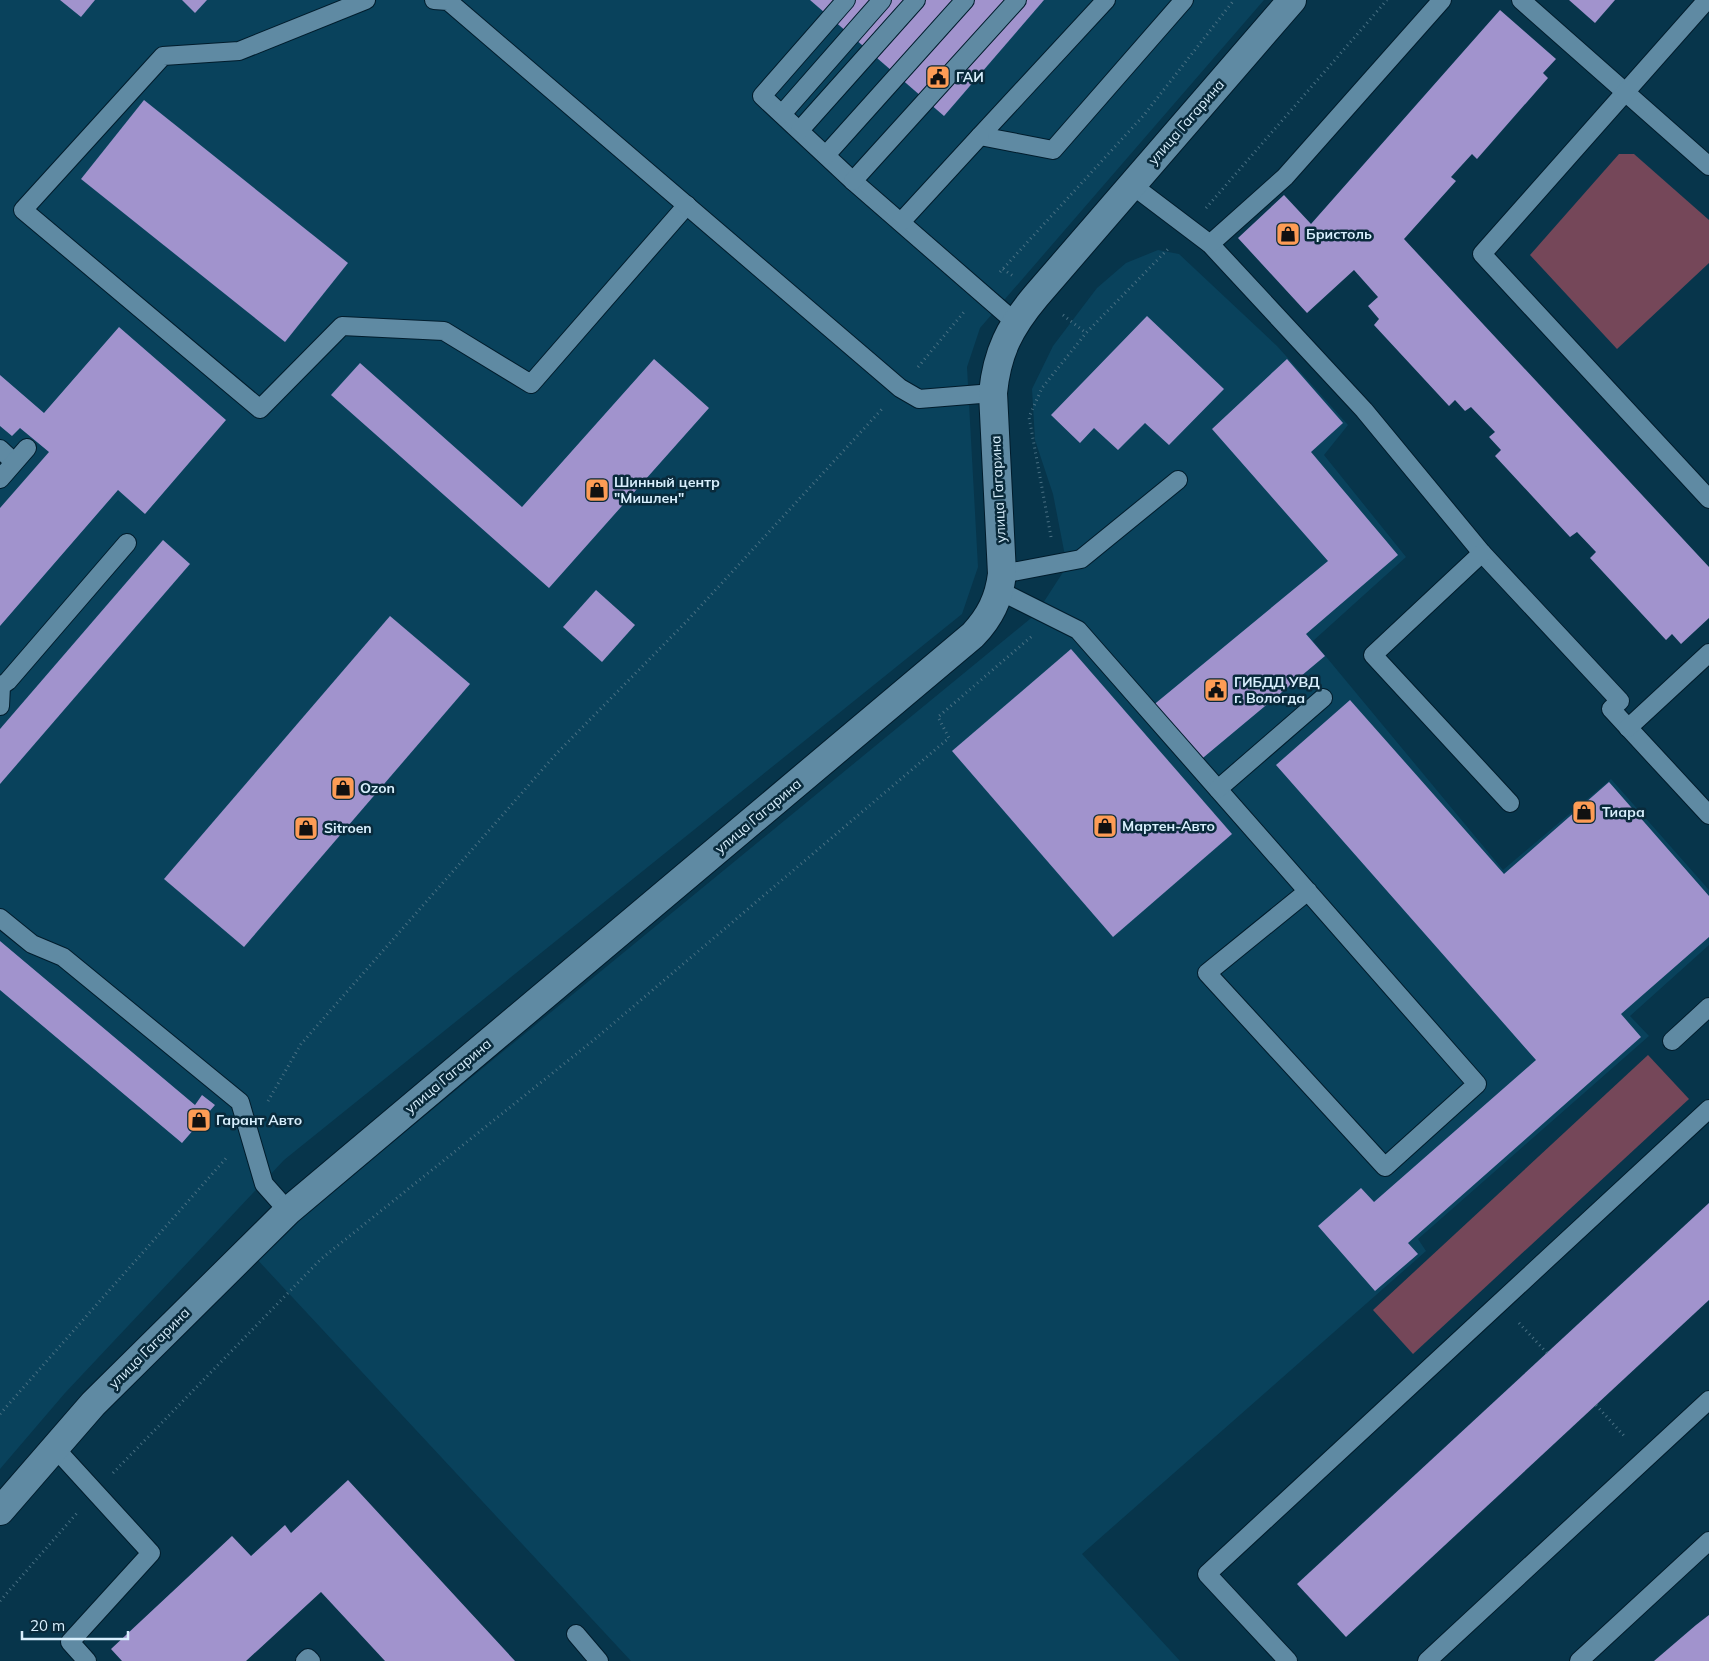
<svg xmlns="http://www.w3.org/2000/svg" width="1709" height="1661" font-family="Mulish,sans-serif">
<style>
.built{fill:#09425c}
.green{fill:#754759}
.building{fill:#a193cd}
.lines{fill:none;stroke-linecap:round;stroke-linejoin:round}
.service-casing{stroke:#001c2c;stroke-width:20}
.tertiary-casing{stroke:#001c2c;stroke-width:30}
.path{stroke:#4a7184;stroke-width:3;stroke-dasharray:1 4;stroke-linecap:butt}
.service{stroke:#5f8aa3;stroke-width:18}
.tertiary{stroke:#5f8aa3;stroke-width:28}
.labels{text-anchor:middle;stroke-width:5;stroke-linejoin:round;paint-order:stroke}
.poi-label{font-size:14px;font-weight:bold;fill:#d8effd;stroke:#092a3b;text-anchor:start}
.street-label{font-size:14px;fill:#d8effd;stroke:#092a3b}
</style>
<rect width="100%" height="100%" fill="#07354b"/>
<!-- built -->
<g class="built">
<path d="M0 0H1264L980 328 967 367 978 567 962 614 284 1160 65 1393 0 1469Z"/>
<path d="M1158 250 1179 254 1277 346 1348 425 1324 455 1406 557 1313 641 1503 870 1611 779 1709 890V945L1630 1016 1649 1036 1418 1239 1426 1251 1082 1554 1180 1661H631L254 1256 1036 614 1067 566 1053 494 1035 440 1032 389 1053 346 1097 288 1126 263Z"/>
</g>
<!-- green -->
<g class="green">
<path d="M1619 154H1634L1709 220V263L1617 349 1530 255Z"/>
<path d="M1648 1055 1689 1099 1413 1354 1373 1310Z"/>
</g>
<!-- building -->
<g class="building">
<path d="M60 0H95L81 17Z"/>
<path d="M182 0H207L195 13Z"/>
<path d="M810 0H1044L944 116Z"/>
<path d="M1569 0H1615L1595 23Z"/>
<path d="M1500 10 1556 59 1543 73 1548 78 1477 159 1472 154 1451 177 1456 181 1404 239 1709 567V618L1681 644 1672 634 1666 640 1590 558 1596 552 1577 532 1570 537 1495 456 1501 450 1489 437 1495 432 1471 407 1465 411 1455 400 1449 406 1374 325 1379 319 1368 306 1378 297 1354 270 1307 313 1238 238 1284 195 1311 224Z"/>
<path d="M144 100 348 263 285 342 81 179Z"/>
<path d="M1147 316 1224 389 1169 445 1145 423 1118 450 1094 428 1080 443 1051 415Z"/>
<path d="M119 327 226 420 145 514 118 490 0 626V508L49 452 20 428 12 436 0 426V375L44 413Z"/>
<path d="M654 359 709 408 549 588 331 395 360 363 522 507Z"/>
<path d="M1287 359 1343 423 1311 452 1398 555 1306 634 1325 656 1198 762 1151 707 1328 561 1212 429Z"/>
<path d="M163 540 190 564 0 784V729Z"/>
<path d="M596 590 635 625 602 662 563 627Z"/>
<path d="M390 616 470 684 244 947 164 879Z"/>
<path d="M1071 649 1232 834 1113 937 952 751Z"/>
<path d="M1350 700 1504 874 1609 782 1709 896V937L1621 1014 1641 1037 1408 1243 1418 1254 1375 1291 1318 1226 1361 1188 1374 1202 1536 1060 1276 765Z"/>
<path d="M0 941 195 1105 202 1095 215 1105 182 1143 0 990Z"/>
<path d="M1709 1203V1300L1346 1637 1297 1584Z"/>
<path d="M348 1480 515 1661H385L321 1592 246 1661H122L111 1649 232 1536 251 1556 285 1525 291 1533Z"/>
<path d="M1709 1615V1661H1654L1696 1625Z"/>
</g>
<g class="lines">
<!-- service casing -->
<g class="service-casing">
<g id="service">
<path d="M366 0 239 51 163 56 23 210 260 409 342 326 444 331 531 384 687 205"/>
<path d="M434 0 448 1 900 388 919 399 993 393"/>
<path d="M846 0 762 96 853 181 1015 322"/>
<path d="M1106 0 980 136 1053 150 1184 0"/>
<path d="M1521 0 1709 166"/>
<path d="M1707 0 1482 254 1709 499"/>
<path d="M782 114 882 0"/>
<path d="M800 130 916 0"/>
<path d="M826 155 965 0"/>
<path d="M853 181 1017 0"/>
<path d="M1132 185 1210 244 1364 410 1482 553 1620 701 1611 709 1709 815"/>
<path d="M901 222 980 136"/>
<path d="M1210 244 1285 177 1442 0"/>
<path d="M0 449 14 462"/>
<path d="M0 479 27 448"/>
<path d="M1482 553 1373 655 1510 803"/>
<path d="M1002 574 1081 559 1178 480"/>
<path d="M1000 591 1078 630 1477 1084 1385 1167 1207 973 1308 891"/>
<path d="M0 706 1 686 8 681 127 543"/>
<path d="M1628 728 1709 653"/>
<path d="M1218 789 1323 698"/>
<path d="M0 918 32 944 63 957 240 1102 264 1184 288 1211"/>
<path d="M1672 1041 1709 1007"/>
<path d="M55 1448 151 1553 70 1642 87 1661"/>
<path d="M576 1634 599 1661"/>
<path d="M305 1661 308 1658 311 1661"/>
<path d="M1288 1661 1207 1574 1709 1109"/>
<path d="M1427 1661 1709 1400"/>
<path d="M1579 1661 1709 1541"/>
</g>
</g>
<!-- tertiary casing -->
<g class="tertiary-casing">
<path id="tertiary" d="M0 1511 93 1404 288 1211 973 635C990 617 999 599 1002 574L993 393C997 352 1010 327 1036 296L1292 0"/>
</g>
<!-- path -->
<g class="path">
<path d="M1206 208 1387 0"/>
<path d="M1003 269 1013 276"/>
<path d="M1000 272 1144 115 1234 0"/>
<path d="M1063 315 1086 333 1170 247"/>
<path d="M918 367 964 312"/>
<path d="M1051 537 1029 417 1042 388 1086 333"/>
<path d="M268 1101 301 1044 557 753 686 622 882 409"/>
<path d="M1519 1323 1547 1353"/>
<path d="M1596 1405 1626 1438"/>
<path d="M0 1414 228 1156"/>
<path d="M113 1473 321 1259 595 1039 949 738 938 717 1032 636"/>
<path d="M0 1601 77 1513"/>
</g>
<!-- service -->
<use href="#service" class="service"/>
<!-- tertiary -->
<use href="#tertiary" class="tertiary"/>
</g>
<!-- icons -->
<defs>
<g id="civic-square" transform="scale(1.25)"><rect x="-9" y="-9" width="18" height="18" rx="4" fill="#fd9c55" stroke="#092a3b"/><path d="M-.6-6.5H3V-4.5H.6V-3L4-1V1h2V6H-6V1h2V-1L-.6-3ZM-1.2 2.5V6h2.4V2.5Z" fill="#111"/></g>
<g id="shop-square" transform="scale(1.25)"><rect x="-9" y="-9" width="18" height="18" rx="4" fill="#fd9c55" stroke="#092a3b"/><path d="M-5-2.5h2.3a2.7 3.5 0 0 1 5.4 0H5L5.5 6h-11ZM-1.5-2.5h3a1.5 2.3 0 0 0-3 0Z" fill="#111"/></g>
</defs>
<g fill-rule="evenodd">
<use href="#civic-square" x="938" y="77"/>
<use href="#shop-square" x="1288" y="234"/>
<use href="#shop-square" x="597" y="490"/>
<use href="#civic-square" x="1216" y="690"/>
<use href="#shop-square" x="343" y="788"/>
<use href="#shop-square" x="1584" y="812"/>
<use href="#shop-square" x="1105" y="826"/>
<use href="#shop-square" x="306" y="828"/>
<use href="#shop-square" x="199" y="1120"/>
</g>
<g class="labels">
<!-- poi labels -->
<g class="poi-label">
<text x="956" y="82">ГАИ</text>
<text x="1306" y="239">Бристоль</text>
<text x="614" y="487">Шинный центр<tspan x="614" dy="16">"Мишлен"</tspan></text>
<text x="1234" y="687">ГИБДД УВД<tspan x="1234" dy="16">г. Вологда</tspan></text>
<text x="360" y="793">Ozon</text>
<text x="1602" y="817">Тиара</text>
<text x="1122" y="831">Мартен-Авто</text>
<text x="324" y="833">Sitroen</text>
<text x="216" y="1125">Гарант Авто</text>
</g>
<!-- street labels -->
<g class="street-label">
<text transform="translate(1186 122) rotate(-49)" y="5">улица Гагарина</text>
<text transform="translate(998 489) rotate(-93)" y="5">улица Гагарина</text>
<text transform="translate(758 816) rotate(-40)" y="5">улица Гагарина</text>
<text transform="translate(448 1076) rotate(-40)" y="5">улица Гагарина</text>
<text transform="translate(149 1348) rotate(-45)" y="5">улица Гагарина</text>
</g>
</g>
<!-- scale -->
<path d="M22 1631v8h106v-8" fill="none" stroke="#d8effd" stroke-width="2.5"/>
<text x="30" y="1631" font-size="15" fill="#d8effd" stroke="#092a3b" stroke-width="4" paint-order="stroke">20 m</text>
</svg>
